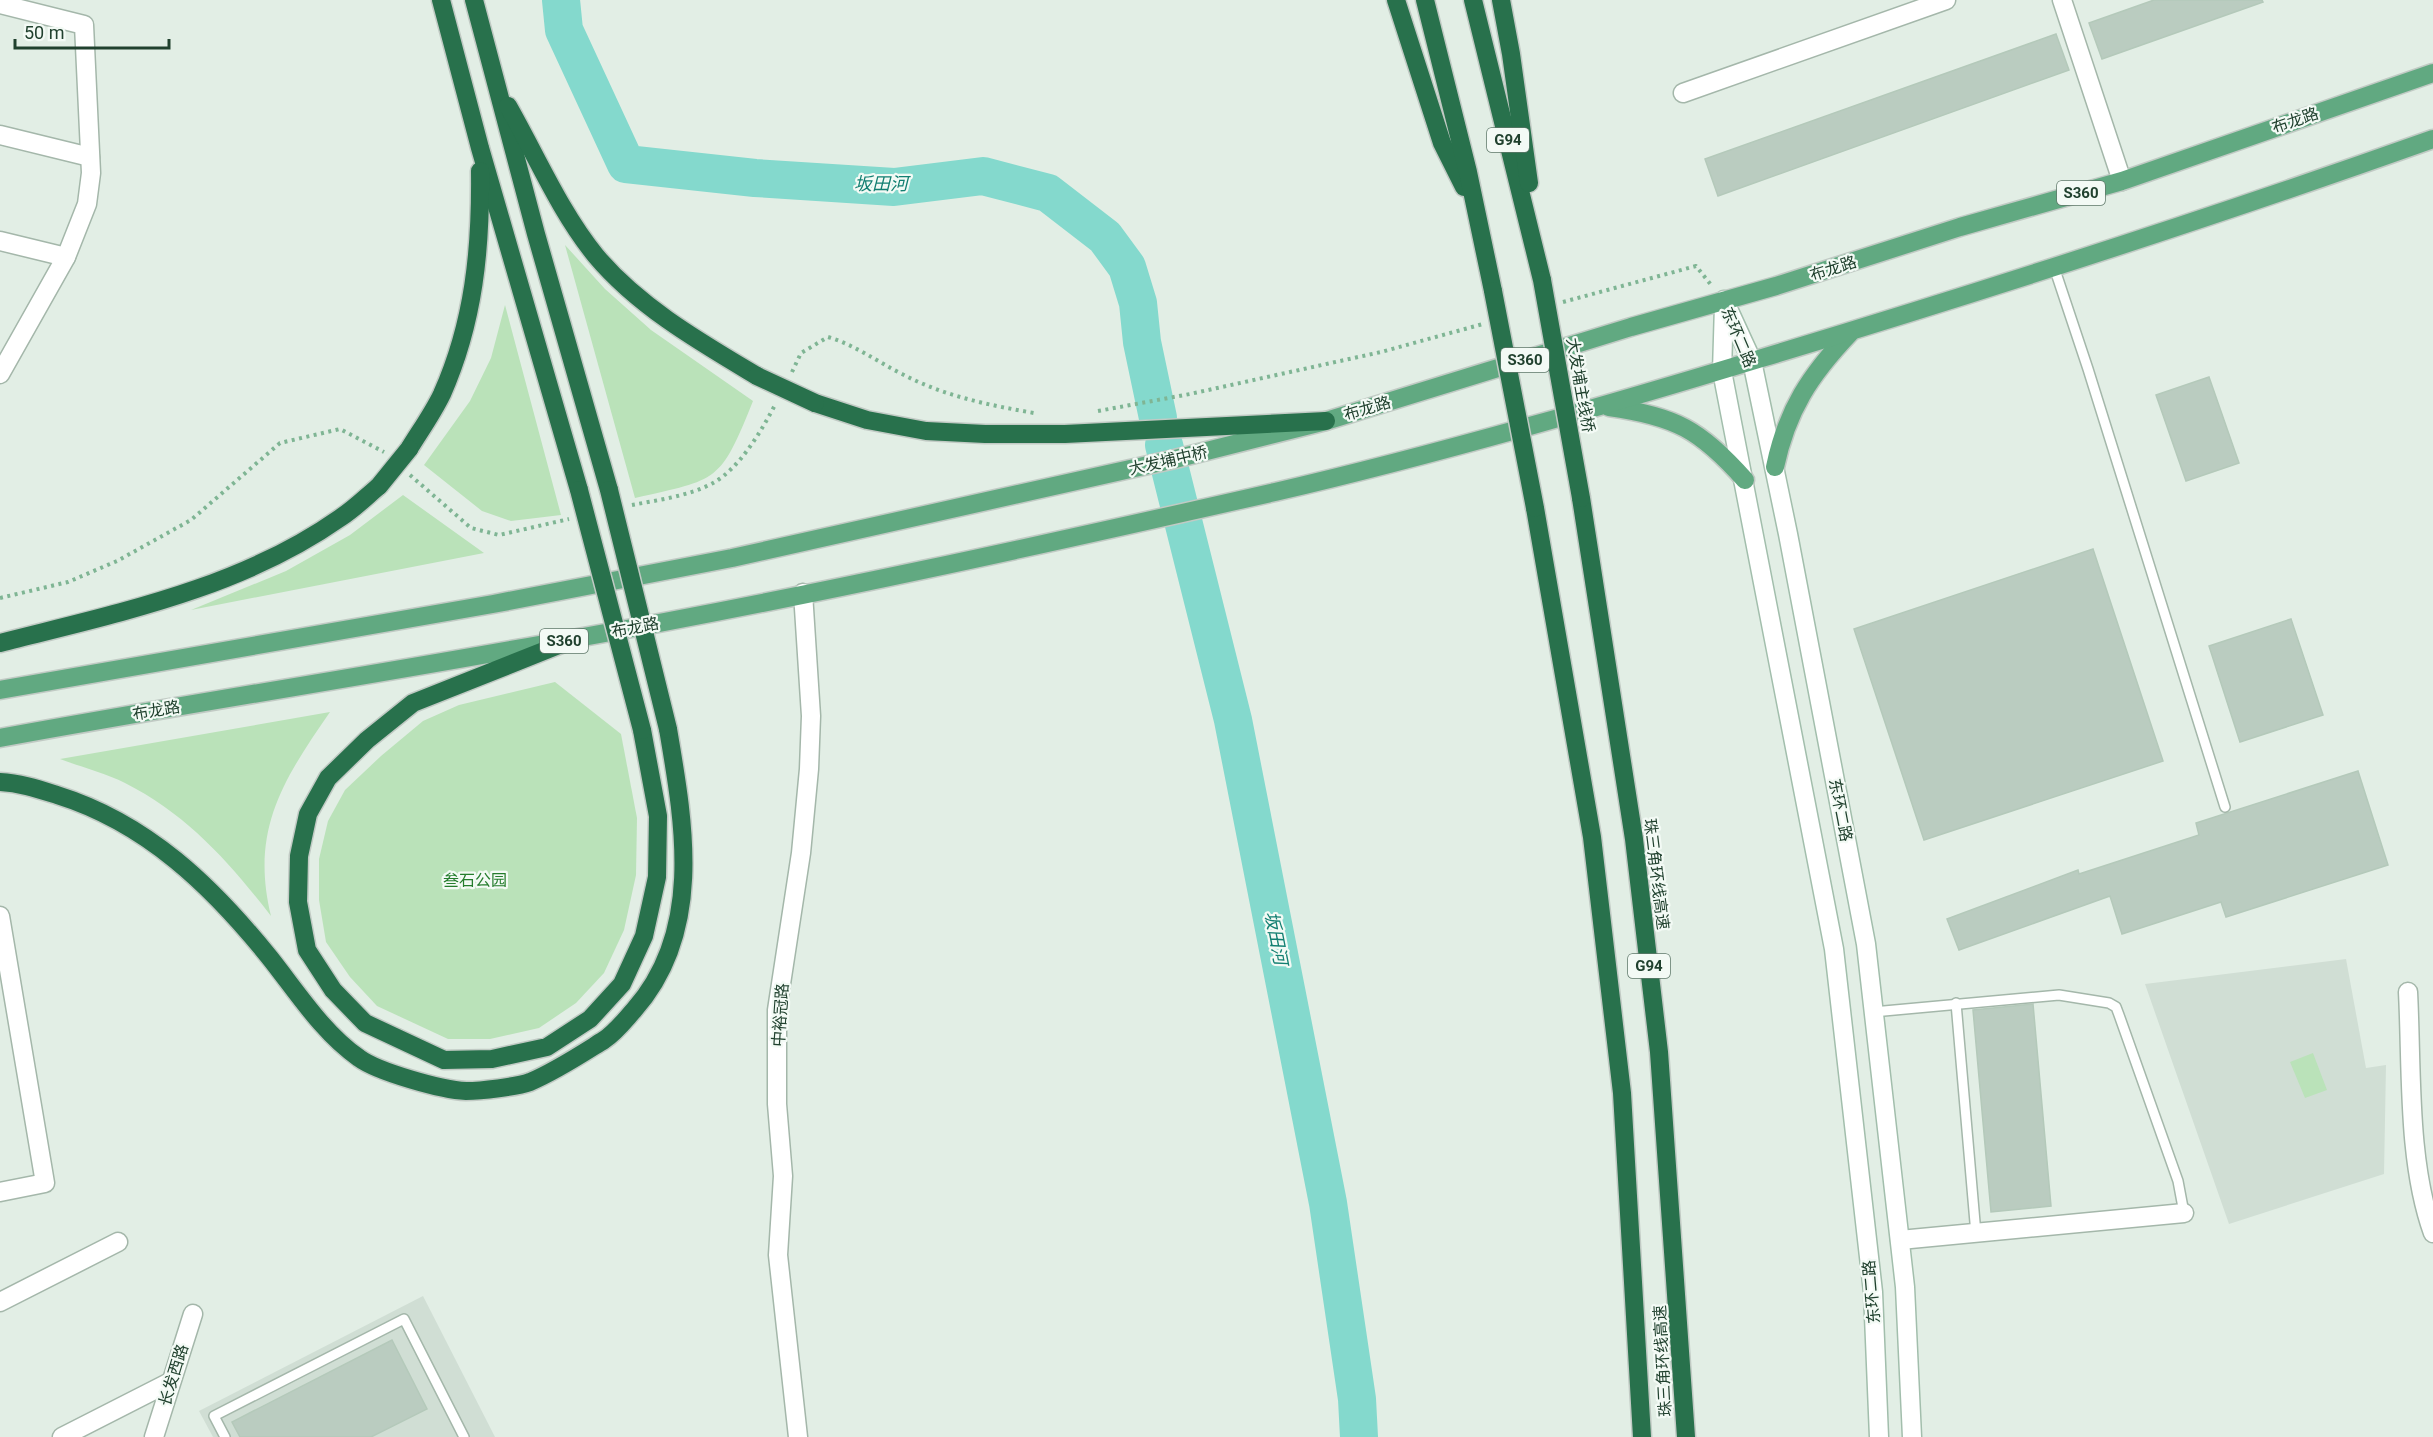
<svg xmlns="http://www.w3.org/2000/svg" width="2433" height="1437" font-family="Roboto,'Noto Sans SC',sans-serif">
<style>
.built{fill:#d0ded4}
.green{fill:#bae2b9}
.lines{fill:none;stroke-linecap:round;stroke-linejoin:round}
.river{stroke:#84d9cd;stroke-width:38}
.building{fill:#baccc0;stroke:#b4c9ba;stroke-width:1.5}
.service-casing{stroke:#a4b7aa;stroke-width:12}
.minor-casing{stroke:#a4b7aa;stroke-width:21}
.tertiary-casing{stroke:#a4b7aa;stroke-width:21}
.secondary-casing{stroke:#a2beac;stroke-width:21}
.primary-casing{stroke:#c1cac4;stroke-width:21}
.motorway-casing{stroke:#c1cac4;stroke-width:21}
.path{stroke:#7fb594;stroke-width:4;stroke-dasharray:3 4.5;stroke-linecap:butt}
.service{stroke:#fff;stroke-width:9}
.minor{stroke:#fff;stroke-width:18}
.tertiary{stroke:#fff;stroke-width:18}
.secondary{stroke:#fff;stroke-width:18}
.primary{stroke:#61a981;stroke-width:18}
.motorway{stroke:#28714c;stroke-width:18}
.motorway-bridge-casing{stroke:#c1cac4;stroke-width:21;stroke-linecap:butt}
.motorway-bridge{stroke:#28714c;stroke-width:18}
.labels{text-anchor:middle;stroke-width:4.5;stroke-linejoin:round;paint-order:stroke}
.shield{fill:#f3faf5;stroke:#5f786a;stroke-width:1.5}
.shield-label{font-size:15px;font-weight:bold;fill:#20412e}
.street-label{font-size:16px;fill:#20412e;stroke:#f3faf5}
.park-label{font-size:16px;fill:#257d2d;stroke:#f3faf5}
.water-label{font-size:18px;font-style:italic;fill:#127f71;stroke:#f3faf5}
</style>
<rect width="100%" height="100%" fill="#e2eee5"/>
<!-- built -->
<g class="built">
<path d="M2346 959 2366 1068 2386 1065 2384 1174 2229 1224 2145 984Z"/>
<path d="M423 1296 495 1437H213L199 1411Z"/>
</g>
<!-- green -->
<g class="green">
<path d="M565 245 605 289 651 330 753 401C720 483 719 479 635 498Z"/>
<path d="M505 305 561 515 511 521 482 511 424 465 470 401 491 358Z"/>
<path d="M403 495 484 553 191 610 286 571 350 535Z"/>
<path d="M555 682 621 734 637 818 636 875 624 930 604 973 576 1003 539 1028 490 1039H448L377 1006 350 977 326 942 319 900V859L328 821 345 790 381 756 423 721 459 705Z"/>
<path d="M330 712C283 780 250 830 271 916 229 862 188 815 125 783 105 773 81 767 60 759Z"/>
<path d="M2313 1053 2327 1090 2305 1098 2290 1062Z"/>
</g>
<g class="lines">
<!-- river -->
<g class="river">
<path d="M561 0 564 30 626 164 755 178 894 187 983 176 1048 193 1105 237 1127 267 1138 303 1142 342 1158 418"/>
<path d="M1164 445 1233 720 1328 1203 1357 1399 1359 1437"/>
</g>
</g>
<!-- building -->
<g class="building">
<path d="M2154 0H2262L2263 2 2102 59 2089 23Z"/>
<path d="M2056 34 2069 70 1718 196 1705 159Z"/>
<path d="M2209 377 2239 463 2186 481 2156 395Z"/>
<path d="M2093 549 2163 761 1924 840 1854 629Z"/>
<path d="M2291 619 2323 715 2240 742 2209 646Z"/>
<path d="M2358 771 2388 865 2226 917 2221 902 2122 934 2110 896 1959 950 1947 919 2078 870 2079 874 2199 835 2196 823Z"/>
<path d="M2033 1004 2051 1206 1991 1212 1973 1010Z"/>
<path d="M392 1340 427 1409 371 1437H240L232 1422Z"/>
</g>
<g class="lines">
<!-- service casing -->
<g class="service-casing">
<g id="service">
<path d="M2054 267 2088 369 2225 807"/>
<path d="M1956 1003 1976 1234"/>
<path d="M1873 1012 2059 995 2109 1003 2116 1007 2119 1015 2178 1181 2184 1213"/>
<path d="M225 1437 214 1416 404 1319 464 1437"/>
</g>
</g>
<!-- minor casing -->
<g class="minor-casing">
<g id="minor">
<path d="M2062 0 2122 181"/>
<path d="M0 4 84 25 91 173 87 204 66 257 0 374"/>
<path d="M1683 93 1946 0"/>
<path d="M0 135 90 157"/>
<path d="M0 241 66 257"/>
<path d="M0 916 45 1183 0 1192"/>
<path d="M2408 992C2412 1068 2407 1161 2433 1233"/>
<path d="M1900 1240 2184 1213"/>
<path d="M0 1302 118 1242"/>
</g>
</g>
<!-- tertiary casing -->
<g class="tertiary-casing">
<g id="tertiary">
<path d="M62 1437 170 1382"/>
<path d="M154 1437 193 1314"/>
<path d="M798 1437 778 1255 783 1176 777 1104V1010L801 853 809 769 811 716 803 593"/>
</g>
</g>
<!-- secondary casing -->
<g class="secondary-casing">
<g id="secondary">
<path d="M1724 300 1752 361 1788 534 1866 944 1905 1287 1912 1437"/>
<path d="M1724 305 1722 371 1834 949 1873 1292 1879 1437"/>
</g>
</g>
<!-- primary casing -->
<g class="primary-casing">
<g id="primary">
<path d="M1609 407C1675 416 1701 430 1745 480"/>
<path d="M1775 467C1787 410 1810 375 1850 333"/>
<path d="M0 690 493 604 732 558 1175 459 1326 421 1631 327 1776 286 1960 227 2122 181 2433 73"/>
<path d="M0 738C190 703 381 674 572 639 807 597 1042 545 1275 492 1439 454 1601 407 1762 358 1987 290 2211 218 2433 139"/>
</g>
</g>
<!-- motorway casing -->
<g class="motorway-casing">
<g id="motorway">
<path d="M441 0 480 148 579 490"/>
<path d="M474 0 536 234 609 490"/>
<path d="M1396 0 1442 143 1464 187"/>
<path d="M1425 0 1468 172 1493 291"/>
<path d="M1473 0 1542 280"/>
<path d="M1501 0 1511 54 1529 183"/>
<path d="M508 106C536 155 560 212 596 256 639 307 700 342 757 376"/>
<path d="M815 403 867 420 926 431 985 434H1065L1326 421"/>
<path d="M409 449C420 431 433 413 442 394 474 322 481 249 480 171"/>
<path d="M1581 498 1634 839 1659 1052 1686 1437"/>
<path d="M1535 508 1592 837 1622 1093 1642 1437"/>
<path d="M574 639 413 703 367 740 328 778 308 814 299 856 298 902 307 950 333 990 365 1023 444 1060 492 1059 547 1047 590 1019 622 984 644 936 657 877 658 816 642 730"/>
<path d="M0 643C117 613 239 589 340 518 354 509 366 497 379 486"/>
<path d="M0 782C20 783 38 789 57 795 147 823 212 886 270 958 297 992 323 1033 359 1058 378 1072 442 1090 466 1091 481 1091 516 1087 530 1082 556 1071 580 1055 604 1040 616 1032 625 1020 634 1010 704 931 684 823 668 729"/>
</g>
</g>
<!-- path -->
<g class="path">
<path d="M1563 302 1696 266 1712 286"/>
<path d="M792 372 801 353 828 337C855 345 876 361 902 374 944 396 988 405 1034 413"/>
<path d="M1098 411 1190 394 1381 352 1483 324"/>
<path d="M410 475 471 528 499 535 569 519"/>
<path d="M632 505C658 500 689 496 713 483 740 468 762 430 776 403"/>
<path d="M0 598 68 582 117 561 191 520 280 443 340 429 384 452"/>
</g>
<!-- service -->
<use href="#service" class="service"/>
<!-- minor -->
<use href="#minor" class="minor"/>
<!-- tertiary -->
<use href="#tertiary" class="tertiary"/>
<!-- secondary -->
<use href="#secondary" class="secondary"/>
<!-- primary -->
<use href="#primary" class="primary"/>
<!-- motorway -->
<use href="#motorway" class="motorway"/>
<!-- motorway-bridge casing -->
<g class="motorway-bridge-casing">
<g id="motorway-bridge">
<path d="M1542 280 1581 498"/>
<path d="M1493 291 1535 508"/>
<path d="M757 376 815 403"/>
<path d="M379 486 409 449"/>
<path d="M579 490 642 730"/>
<path d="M609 490 668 729"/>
</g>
</g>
<!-- motorway-bridge -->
<use href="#motorway-bridge" class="motorway-bridge"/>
</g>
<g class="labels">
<!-- shield labels -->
<g class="shield">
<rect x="1487" y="128" width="42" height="24" rx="4.5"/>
<rect x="2057" y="181" width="48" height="24" rx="4.5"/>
<rect x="1501" y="348" width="48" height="24" rx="4.5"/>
<rect x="540" y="629" width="48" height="24" rx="4.5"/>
<rect x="1628" y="954" width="42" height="24" rx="4.5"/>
</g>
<g class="shield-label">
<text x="1508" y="145">G94</text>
<text x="2081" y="198">S360</text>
<text x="1525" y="365">S360</text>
<text x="564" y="646">S360</text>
<text x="1649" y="971">G94</text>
</g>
<!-- street labels -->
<g class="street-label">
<text transform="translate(2295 120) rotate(-19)" y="6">布龙路</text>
<text transform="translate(1833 268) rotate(-18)" y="6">布龙路</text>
<text transform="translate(1739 337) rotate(67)" y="6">东环二路</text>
<text transform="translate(1581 385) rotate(80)" y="6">大发埔主线桥</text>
<text transform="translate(1367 408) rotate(-17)" y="6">布龙路</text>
<text transform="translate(1168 460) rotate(-13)" y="6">大发埔中桥</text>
<text transform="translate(635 627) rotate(-11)" y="6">布龙路</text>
<text transform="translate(156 710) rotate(-10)" y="6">布龙路</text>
<text transform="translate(1841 810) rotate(79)" y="6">东环二路</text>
<text transform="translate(1657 874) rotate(83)" y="6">珠三角环线高速</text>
<text transform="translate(780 1015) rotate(-86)" y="6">中裕冠路</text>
<text transform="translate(1871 1292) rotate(-95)" y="6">东环二路</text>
<text transform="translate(1662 1361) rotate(-93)" y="6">珠三角环线高速</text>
<text transform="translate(173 1375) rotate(-73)" y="6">长发西路</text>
</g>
<!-- park labels -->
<g class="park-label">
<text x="475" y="886">叁石公园</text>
</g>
<!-- water labels -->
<g class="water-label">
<text x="881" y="190">坂田河</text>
<text transform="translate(1276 938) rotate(79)" y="6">坂田河</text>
</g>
</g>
<!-- scale -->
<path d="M15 39v9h154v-9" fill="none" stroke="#20412e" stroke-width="3"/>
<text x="24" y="39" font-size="18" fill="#20412e" stroke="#f3faf5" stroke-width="4.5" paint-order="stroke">50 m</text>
</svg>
